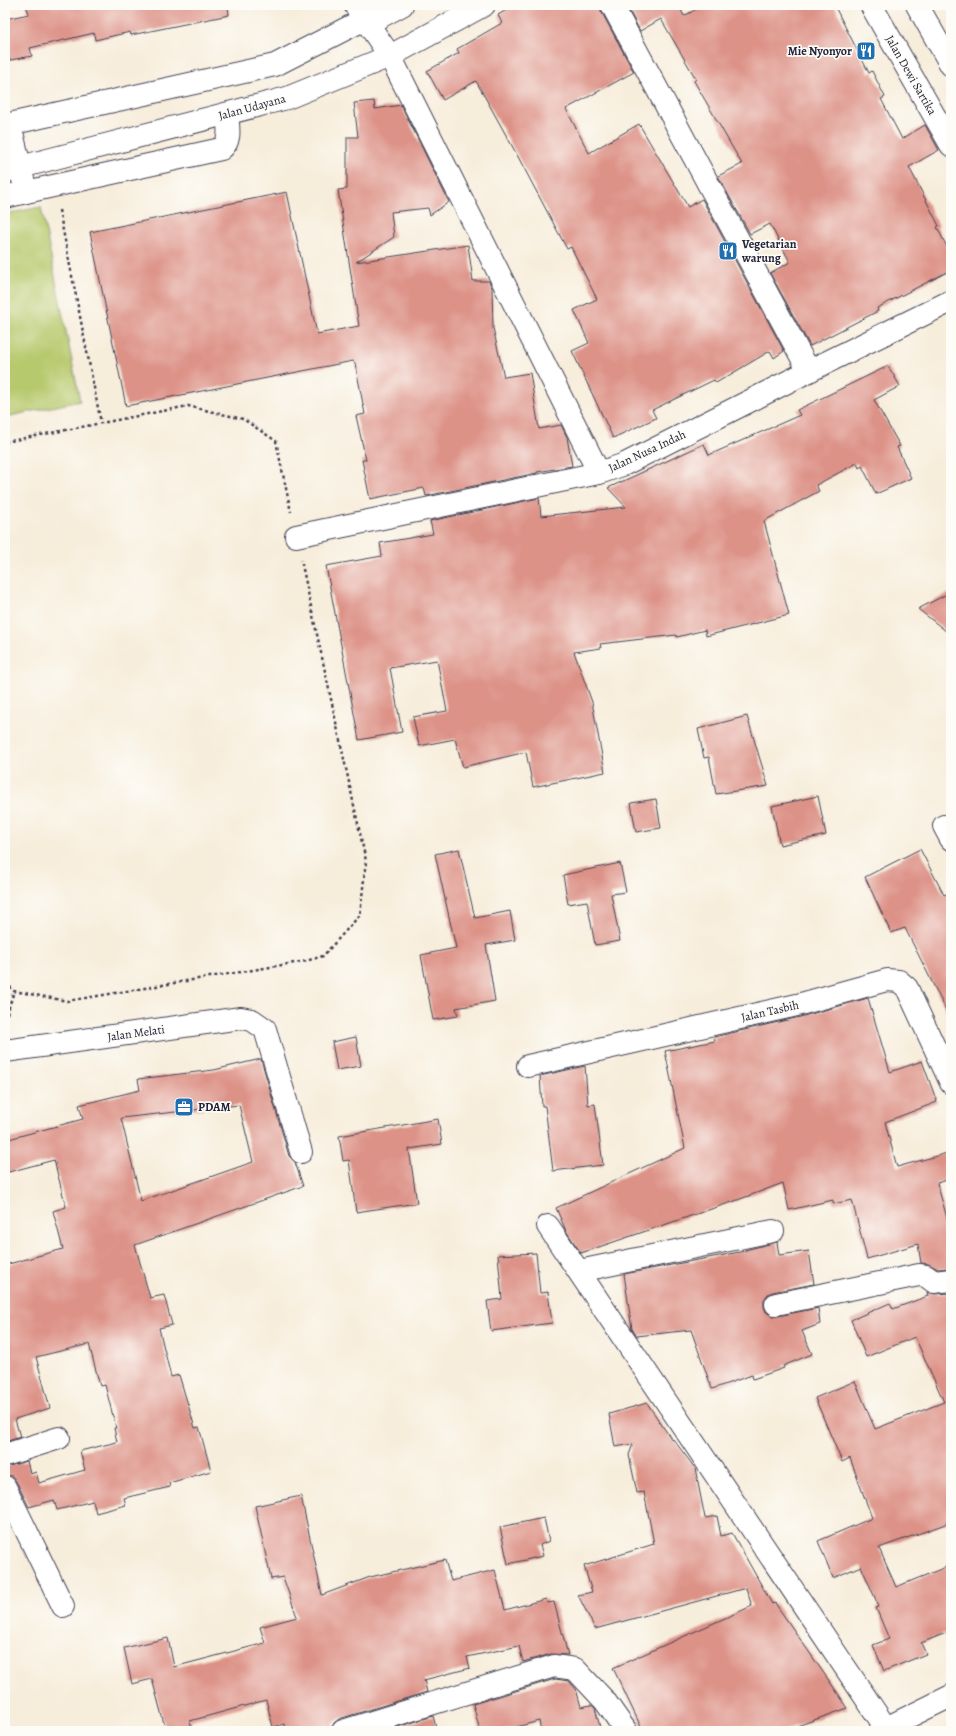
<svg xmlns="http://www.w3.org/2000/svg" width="956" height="1736" font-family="Alegreya,serif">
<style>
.green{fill:#b7c96d;stroke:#6c7654}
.building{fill:#dd9287;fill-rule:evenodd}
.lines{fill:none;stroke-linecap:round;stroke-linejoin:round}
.minor-casing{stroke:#424053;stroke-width:24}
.path{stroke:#424053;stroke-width:2.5;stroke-dasharray:3 3;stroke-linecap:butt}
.minor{stroke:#fff;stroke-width:22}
.labels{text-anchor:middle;stroke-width:3.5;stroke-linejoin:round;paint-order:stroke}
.poi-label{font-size:12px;font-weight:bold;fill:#22223b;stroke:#fdfcf7;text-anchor:start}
.street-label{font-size:12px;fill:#22223b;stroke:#fdfcf7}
</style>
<rect width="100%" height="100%" fill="#fdfcf7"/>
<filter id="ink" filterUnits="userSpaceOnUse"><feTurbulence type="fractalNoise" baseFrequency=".025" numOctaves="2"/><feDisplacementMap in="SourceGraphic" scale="8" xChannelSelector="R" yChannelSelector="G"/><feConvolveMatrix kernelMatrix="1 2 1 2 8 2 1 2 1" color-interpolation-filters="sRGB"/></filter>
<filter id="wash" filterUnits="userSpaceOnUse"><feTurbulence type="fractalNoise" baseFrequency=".012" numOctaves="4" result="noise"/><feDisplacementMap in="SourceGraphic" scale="16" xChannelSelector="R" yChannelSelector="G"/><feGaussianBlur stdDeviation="0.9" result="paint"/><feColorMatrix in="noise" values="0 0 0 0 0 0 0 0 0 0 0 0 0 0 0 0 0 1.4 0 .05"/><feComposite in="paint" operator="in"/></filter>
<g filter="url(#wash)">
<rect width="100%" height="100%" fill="#f7eddb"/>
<!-- green -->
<path class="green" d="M41 207 80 401 5 417V214Z"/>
<g id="blocks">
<!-- building -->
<g class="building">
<path d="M26 5H228L229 15 131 35 130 32 95 40 94 33 30 48 32 56 5 61V19L29 14Z"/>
<path d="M515 5H600L601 11 634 72 566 109 589 153 639 124 688 207 702 199 784 351 774 358 770 351 716 383 714 380 652 410 656 418 613 438 572 351 589 343 574 310 597 299 571 247 567 249 516 153 476 81 443 100 427 71 459 53 457 49 502 23 498 15Z"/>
<path d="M626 5H686L680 8 684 16 704 5H834L869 73 872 71 885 97 881 99 902 139 925 125 939 150 909 167 939 226 937 227 951 255V270L877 308 878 311 810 346 770 273 790 262 770 224 750 234 718 176 742 164 694 81 696 79 661 19 640 31Z"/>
<path d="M374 101 375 109 401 105 449 202 430 215 428 208 391 212 394 237 356 262 468 245 473 281H489L492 288 493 328 504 377 530 373 539 429 561 425 567 437 572 466 537 472V473L426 496 424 488 370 499 362 460H366L356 416 365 414 355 363 353 361 126 406 90 232 287 192 317 334 359 326 338 190 347 189V137H358L354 103Z"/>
<path d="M888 366 900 386 874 400 900 446 897 447 911 478 876 494 862 466 859 468 857 463 816 485 819 491 764 521 789 615 706 636 705 630 677 637 676 635 600 644 601 648 574 652 592 702 605 772 533 787 526 752 463 767 455 739 419 746 413 717 447 711 437 660 390 668 402 732 359 740 326 566 382 556 380 543 433 534 430 521 539 498 541 516 626 507 608 488 704 444 709 455 800 415 797 410Z"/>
<path d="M951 592V635L918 609Z"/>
<path d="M747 716 768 786 716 794 709 757 704 758 698 729Z"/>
<path d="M818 796 826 835 780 845 772 806Z"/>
<path d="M656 799 661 828 636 832 631 803Z"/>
<path d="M459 849 475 918 510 911 515 940 486 945 495 1001 456 1008 458 1016 433 1020 421 955 456 948 435 854Z"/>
<path d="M920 849 944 895 951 892V1020L905 928 891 933 865 877Z"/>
<path d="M620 863 626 892 611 894 620 941 595 945 587 901 568 904 563 875Z"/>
<path d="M868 998 890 1072 922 1061 937 1102 885 1122 897 1167 951 1152V1179L937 1183 951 1232V1268L938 1269 928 1264 921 1263 918 1244 867 1259 852 1200 833 1204V1200L789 1210 783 1183 735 1201 581 1253 566 1231 556 1208 685 1148 665 1051 715 1041 714 1037 800 1017Z"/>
<path d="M356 1037 361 1066 337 1070 332 1042Z"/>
<path d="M261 1059 289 1156 295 1162 303 1186 135 1245 150 1298 164 1295 172 1325 159 1328 171 1377 179 1375 195 1428 199 1427 211 1471 169 1483 170 1487 124 1498 126 1505 96 1513 93 1501 57 1510 54 1500 29 1507 16 1481 12 1476 5 1475V1467L27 1461 30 1474 36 1472 39 1483 85 1470 80 1451 117 1442 114 1428H116L105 1385 100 1386 89 1344 36 1357 50 1408 15 1419 20 1437 5 1442V1265L63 1249 53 1211 66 1207 54 1160 5 1173V1140L83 1119 79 1105 140 1090 138 1079 214 1070ZM239 1105 253 1162 141 1201 121 1118Z"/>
<path d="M585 1066 588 1105 595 1104 603 1165 553 1171 545 1106H542L540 1076Z"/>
<path d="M438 1119 442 1144 409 1149 417 1203 356 1212 349 1160 343 1161 339 1136Z"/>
<path d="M777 1242 779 1255 809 1251 814 1284 773 1292 768 1294 764 1300V1307L766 1312 772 1316H778L818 1308 820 1324 802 1331 812 1354 783 1366 784 1368 753 1379 752 1375 712 1389 691 1330 637 1336 632 1329 624 1274 745 1251V1250Z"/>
<path d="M536 1253 540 1293 548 1292 552 1323 491 1331 487 1301 502 1299 498 1255Z"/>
<path d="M927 1292 935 1294 951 1293V1522L879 1548 896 1587 951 1565V1631L921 1643 926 1654 884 1671 873 1645 889 1639 876 1608 879 1607 861 1566 833 1578 818 1541 872 1518 850 1458 842 1462 815 1398 855 1381 875 1429 944 1402 915 1337 866 1357 851 1320 890 1303 893 1309 928 1296Z"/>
<path d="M647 1403 672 1440 673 1439 695 1468 705 1518 717 1516 721 1536 732 1533 772 1604 775 1603 848 1708 783 1731H643L613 1668 752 1606 746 1588 595 1629 578 1595 592 1592 584 1566 654 1544 644 1492 637 1493 629 1455 633 1444 615 1447 609 1414Z"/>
<path d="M301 1496 322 1595 370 1577 445 1560 451 1581 495 1570 505 1610 546 1599 547 1603 554 1602 568 1655 551 1654 523 1662 519 1646 467 1657 470 1668 424 1680 427 1692 339 1719 334 1723 331 1731H285L284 1724 273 1727 266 1700 190 1721 192 1731H166L152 1679 132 1684 124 1648 168 1638 174 1667 265 1643 260 1627 297 1617 283 1577 271 1579 255 1506Z"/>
<path d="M544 1518 549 1541 540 1545 543 1556 508 1564 500 1527Z"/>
<path d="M555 1679 569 1681 576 1689 581 1707 591 1705 595 1708 601 1731H541L539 1721 501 1731H480L473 1704Z"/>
<path d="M433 1716 437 1731H385Z"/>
</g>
</g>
</g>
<g filter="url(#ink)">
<use href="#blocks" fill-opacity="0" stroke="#424053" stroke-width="1"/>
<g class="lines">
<!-- minor casing -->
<g class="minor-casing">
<g id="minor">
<path d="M355 5 390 56 599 473"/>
<path d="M612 5 809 371"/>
<path d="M871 5 951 145"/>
<path d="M917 5 951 65"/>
<path d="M5 125 275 65 365 19 378 18 402 5"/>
<path d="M5 171 287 98 390 56 484 5"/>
<path d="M26 192 221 149C232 141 228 126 227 114"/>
<path d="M5 197 26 192 10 124"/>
<path d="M296 536 599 473 625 464 809 371 951 301"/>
<path d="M944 826 951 839"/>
<path d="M5 1051 241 1018 252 1020 265 1029 301 1152"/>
<path d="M528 1066 797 1005 887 980 899 981 907 988 951 1083"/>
<path d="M548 1226 888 1731"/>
<path d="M579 1271 773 1231"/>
<path d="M776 1304 919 1275 926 1276 934 1282 951 1280"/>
<path d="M5 1455 59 1438"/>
<path d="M5 1487 63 1606"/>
<path d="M343 1731 554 1666 575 1669 605 1701 626 1731"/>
<path d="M880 1731 951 1696"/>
</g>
</g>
<!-- path -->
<g class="path">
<path d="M59 210 101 423"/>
<path d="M5 442 188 406 243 419 276 441 291 512"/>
<path d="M5 982 14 991 67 1001 306 961 323 956 360 915 366 861 301 560"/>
<path d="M5 1020 14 991"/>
</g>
<!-- minor -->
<use href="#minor" class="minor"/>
</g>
</g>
<!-- icons -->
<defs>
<g id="restaurant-square" transform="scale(1)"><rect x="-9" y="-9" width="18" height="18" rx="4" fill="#1f6fb2" stroke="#fdfcf7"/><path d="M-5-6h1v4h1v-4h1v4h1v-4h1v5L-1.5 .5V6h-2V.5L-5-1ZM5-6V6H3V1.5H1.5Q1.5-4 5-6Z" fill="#fff"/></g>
<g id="office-square" transform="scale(1)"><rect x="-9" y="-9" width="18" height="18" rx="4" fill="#1f6fb2" stroke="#fdfcf7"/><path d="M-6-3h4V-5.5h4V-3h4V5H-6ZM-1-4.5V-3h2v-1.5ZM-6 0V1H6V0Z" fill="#fff"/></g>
</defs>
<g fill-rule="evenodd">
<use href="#restaurant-square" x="866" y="51"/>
<use href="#restaurant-square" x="728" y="251"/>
<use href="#office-square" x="184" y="1107"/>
</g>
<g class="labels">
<!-- poi labels -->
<g class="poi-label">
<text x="852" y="55" text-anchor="end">Mie Nyonyor</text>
<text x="742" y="248">Vegetarian<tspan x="742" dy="14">warung</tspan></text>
<text x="198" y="1111">PDAM</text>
</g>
<!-- street labels -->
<g class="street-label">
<text transform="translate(911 75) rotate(60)" y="4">Jalan Dewi Sartika</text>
<text transform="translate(252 107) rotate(-15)" y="4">Jalan Udayana</text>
<text transform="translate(647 451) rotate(-25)" y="4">Jalan Nusa Indah</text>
<text transform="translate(770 1011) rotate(-13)" y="4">Jalan Tasbih</text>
<text transform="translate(136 1033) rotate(-8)" y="4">Jalan Melati</text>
</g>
</g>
<!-- margin -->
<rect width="956" height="1736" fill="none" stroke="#fdfcf7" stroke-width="20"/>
</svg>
